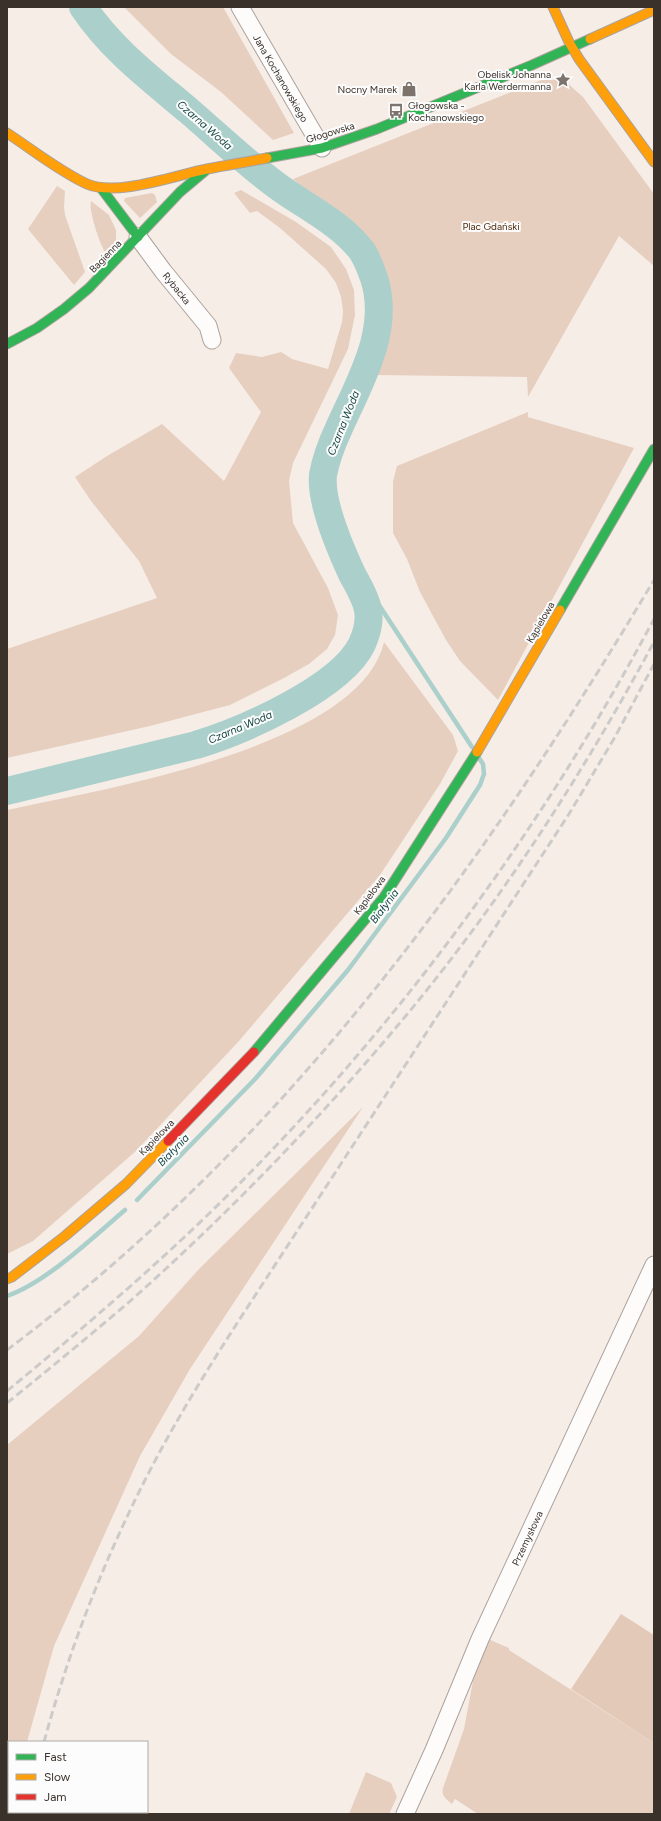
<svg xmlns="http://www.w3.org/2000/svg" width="661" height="1821" font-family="Figtree,sans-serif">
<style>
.green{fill:#e7cfc0}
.forest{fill:#e2c9b8}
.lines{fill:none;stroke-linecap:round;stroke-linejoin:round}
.stream{stroke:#abcfcb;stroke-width:4.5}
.river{stroke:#abcfcb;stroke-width:28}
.street-casing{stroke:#aba29d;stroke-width:19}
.fast-casing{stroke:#aba29d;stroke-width:11}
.slow-casing{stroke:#aba29d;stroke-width:11}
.jam-casing{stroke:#aba29d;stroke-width:11}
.street{stroke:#fefcfb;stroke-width:17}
.fast{stroke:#30b455;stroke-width:9}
.slow{stroke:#ff9f0a;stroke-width:9}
.jam{stroke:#e5322d;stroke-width:9}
.rail{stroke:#cdcbc9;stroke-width:3;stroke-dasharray:8 4;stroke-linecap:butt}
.labels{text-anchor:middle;stroke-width:4;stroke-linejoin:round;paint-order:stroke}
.poi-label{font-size:10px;fill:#3a312a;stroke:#fcfcfc;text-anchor:end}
.street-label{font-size:10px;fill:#3a312a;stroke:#fcfcfc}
.park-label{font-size:10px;fill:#4f290b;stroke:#fcfcfc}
.water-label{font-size:11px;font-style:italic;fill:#164846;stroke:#fcfcfc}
</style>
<rect width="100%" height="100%" fill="#f6ede7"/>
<!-- green -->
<g class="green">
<path d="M124 7H223L294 133 273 140 221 92 171 54Z"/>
<path d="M544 79 565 81 583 97 654 194V266L619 236 528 397 527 377 376 375 384 354 392 317 390 289 383 269 373 246 293 179Z"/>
<path d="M57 186 65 191 64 207 65 215 85 272 74 285 28 229Z"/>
<path d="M241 190 296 222 331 247 346 269 354 290 355 315 348 349 293 463 289 481 293 523 328 588 338 615 335 635 327 649 309 664 284 678 230 705 150 726 7 758V649L157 598 139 561 91 501 75 477 107 456 162 424 224 481 261 412 229 368 236 353 262 357 281 352 292 359 328 369 342 322 343 311 341 297 336 283 326 269 280 228 257 211 250 213 234 193Z"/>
<path d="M152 193 155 195 157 202 140 218 124 201 125 198Z"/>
<path d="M91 201 109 215 116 230V245L107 255C101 249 88 210 91 201Z"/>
<path d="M528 412V417L634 448 498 700 460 661 446 640 420 592 407 559 393 533V481L397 466Z"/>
<path d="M384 642 453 735 458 751 440 784 380 875 239 1041 136 1151 33 1241 7 1254V810C98 790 360 748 384 642Z"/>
<path d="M363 1107 190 1369 140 1456 54 1646 27 1742H9V1812H11L10 1814H7V1445L139 1336 199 1269Z"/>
<path d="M488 1639 509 1648V1650L654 1743V1814H478L455 1799 452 1804C446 1799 441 1796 443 1788L464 1729 475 1670Z"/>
<path d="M366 1772 391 1783 397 1797 389 1814H349Z"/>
</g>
<!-- forest -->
<path class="forest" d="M621 1614 654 1635V1743L571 1689Z"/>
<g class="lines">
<!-- stream -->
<g class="stream">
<path d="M363 596 379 605 472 747"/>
<path d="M137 1200 256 1078 348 970 446 838 480 785 484 774 483 764 479 758"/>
<path d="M7 1296C47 1282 92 1238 125 1210"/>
</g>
<!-- river -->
<path class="river" d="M7 791 196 745C242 731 341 688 362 644 367 633 370 622 368 610 366 598 358 585 352 574 340 548 320 502 323 475 326 458 332 443 339 428 360 381 391 330 374 278 371 269 367 259 362 251 340 222 304 206 276 185 245 162 218 136 189 111 151 79 111 49 83 7"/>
<!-- street casing -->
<g class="street-casing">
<g id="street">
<path d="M240 7 322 148"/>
<path d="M138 237 163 271 208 326 212 340"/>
<path d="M405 1814 434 1750 480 1639 654 1265"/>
</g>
</g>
<!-- fast casing -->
<g class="fast-casing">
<g id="fast">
<path d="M267 158 322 148 377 129 532 65 590 39"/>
<path d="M101 188 138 237"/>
<path d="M7 344 37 328 64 309 89 288 180 192 205 171"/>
<path d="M560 610 654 449"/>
<path d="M254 1052 384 897 477 752"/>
</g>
</g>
<!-- slow casing -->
<g class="slow-casing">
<g id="slow">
<path d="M553 7 569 42 579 59 654 162"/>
<path d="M590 39 654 10"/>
<path d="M7 133C33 150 59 171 87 184 117 197 176 175 207 169 227 165 247 162 267 158"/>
<path d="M477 752 560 610"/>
<path d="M7 1279 12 1277 65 1236 126 1184 168 1141"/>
</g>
</g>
<!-- jam casing -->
<g class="jam-casing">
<path id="jam" d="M168 1141 254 1052"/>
</g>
<!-- street -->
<use href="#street" class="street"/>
<!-- fast -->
<use href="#fast" class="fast"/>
<!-- slow -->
<use href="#slow" class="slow"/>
<!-- jam -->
<use href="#jam" class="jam"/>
<!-- rail -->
<g class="rail">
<path d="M7 1350C283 1143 479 873 654 580"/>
<path d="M7 1391C99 1315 189 1238 271 1151 422 993 551 812 654 619"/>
<path d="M7 1403C48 1370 88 1337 128 1303 225 1217 316 1123 399 1024 498 906 581 777 654 642"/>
<path d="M44 1742C67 1657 99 1573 138 1494 169 1431 206 1371 245 1311L569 814 615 737 654 664"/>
<path d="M27 1814V1812"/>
</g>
</g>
<!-- icons -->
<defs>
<g id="sight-bare" transform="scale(1.2)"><path d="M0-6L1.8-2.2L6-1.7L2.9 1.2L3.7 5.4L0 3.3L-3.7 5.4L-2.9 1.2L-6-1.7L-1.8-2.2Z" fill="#7c736c" stroke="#fcfcfc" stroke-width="2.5" paint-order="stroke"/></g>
<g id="shop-bare" transform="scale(1.2)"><path d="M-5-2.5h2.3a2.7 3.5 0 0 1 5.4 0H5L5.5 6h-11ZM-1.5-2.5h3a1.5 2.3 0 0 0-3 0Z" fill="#7c736c" stroke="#fcfcfc" stroke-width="2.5" paint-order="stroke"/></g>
<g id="bus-bare" transform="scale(1.2)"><path d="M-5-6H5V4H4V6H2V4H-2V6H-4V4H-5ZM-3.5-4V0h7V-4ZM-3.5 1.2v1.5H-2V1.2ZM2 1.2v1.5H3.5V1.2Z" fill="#7c736c" stroke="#fcfcfc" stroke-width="2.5" paint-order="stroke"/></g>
</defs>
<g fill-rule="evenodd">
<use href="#sight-bare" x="563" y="80"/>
<use href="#shop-bare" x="409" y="89"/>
<use href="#bus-bare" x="396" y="111"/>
</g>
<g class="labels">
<!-- poi labels -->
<g class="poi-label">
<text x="551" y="78">Obelisk Johanna<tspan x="551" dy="12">Karla Werdermanna</tspan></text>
<text x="397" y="93">Nocny Marek</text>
<text x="408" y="109" text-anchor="start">Głogowska -<tspan x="408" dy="12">Kochanowskiego</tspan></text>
</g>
<!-- street labels -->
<g class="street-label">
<text transform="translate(281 78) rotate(60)" y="4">Jana Kochanowskiego</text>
<text transform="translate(330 132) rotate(-17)" y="4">Głogowska</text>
<text transform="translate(105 256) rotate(-46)" y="4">Bagienna</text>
<text transform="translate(177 288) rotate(51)" y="4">Rybacka</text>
<text transform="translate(540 622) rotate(-60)" y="4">Kąpielowa</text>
<text transform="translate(369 895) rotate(-53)" y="4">Kąpielowa</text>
<text transform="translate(156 1137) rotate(-46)" y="4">Kąpielowa</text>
<text transform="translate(527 1538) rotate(-65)" y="4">Przemysłowa</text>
</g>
<!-- park labels -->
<g class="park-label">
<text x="491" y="230">Plac Gdański</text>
</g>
<!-- water labels -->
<g class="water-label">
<text transform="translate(205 125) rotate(41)" y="4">Czarna Woda</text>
<text transform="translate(343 423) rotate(-68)" y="4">Czarna Woda</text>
<text transform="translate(240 727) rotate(-23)" y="4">Czarna Woda</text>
<text transform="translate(384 906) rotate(-53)" y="4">Białynia</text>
<text transform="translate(173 1150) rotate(-46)" y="4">Białynia</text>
</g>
</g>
<!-- border -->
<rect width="661" height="1821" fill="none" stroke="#3a312a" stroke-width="16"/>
<!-- legend -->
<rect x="8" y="1741" width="140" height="72" fill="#fcfcfc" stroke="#aeaba8"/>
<rect x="16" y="1754" width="20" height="6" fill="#30b455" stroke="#aeaba8"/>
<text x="44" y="1761" font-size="12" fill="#3a312a">Fast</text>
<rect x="16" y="1774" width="20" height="6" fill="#ff9f0a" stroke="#aeaba8"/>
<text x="44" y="1781" font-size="12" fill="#3a312a">Slow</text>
<rect x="16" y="1794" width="20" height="6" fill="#e5322d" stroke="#aeaba8"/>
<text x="44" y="1801" font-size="12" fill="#3a312a">Jam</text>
</svg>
